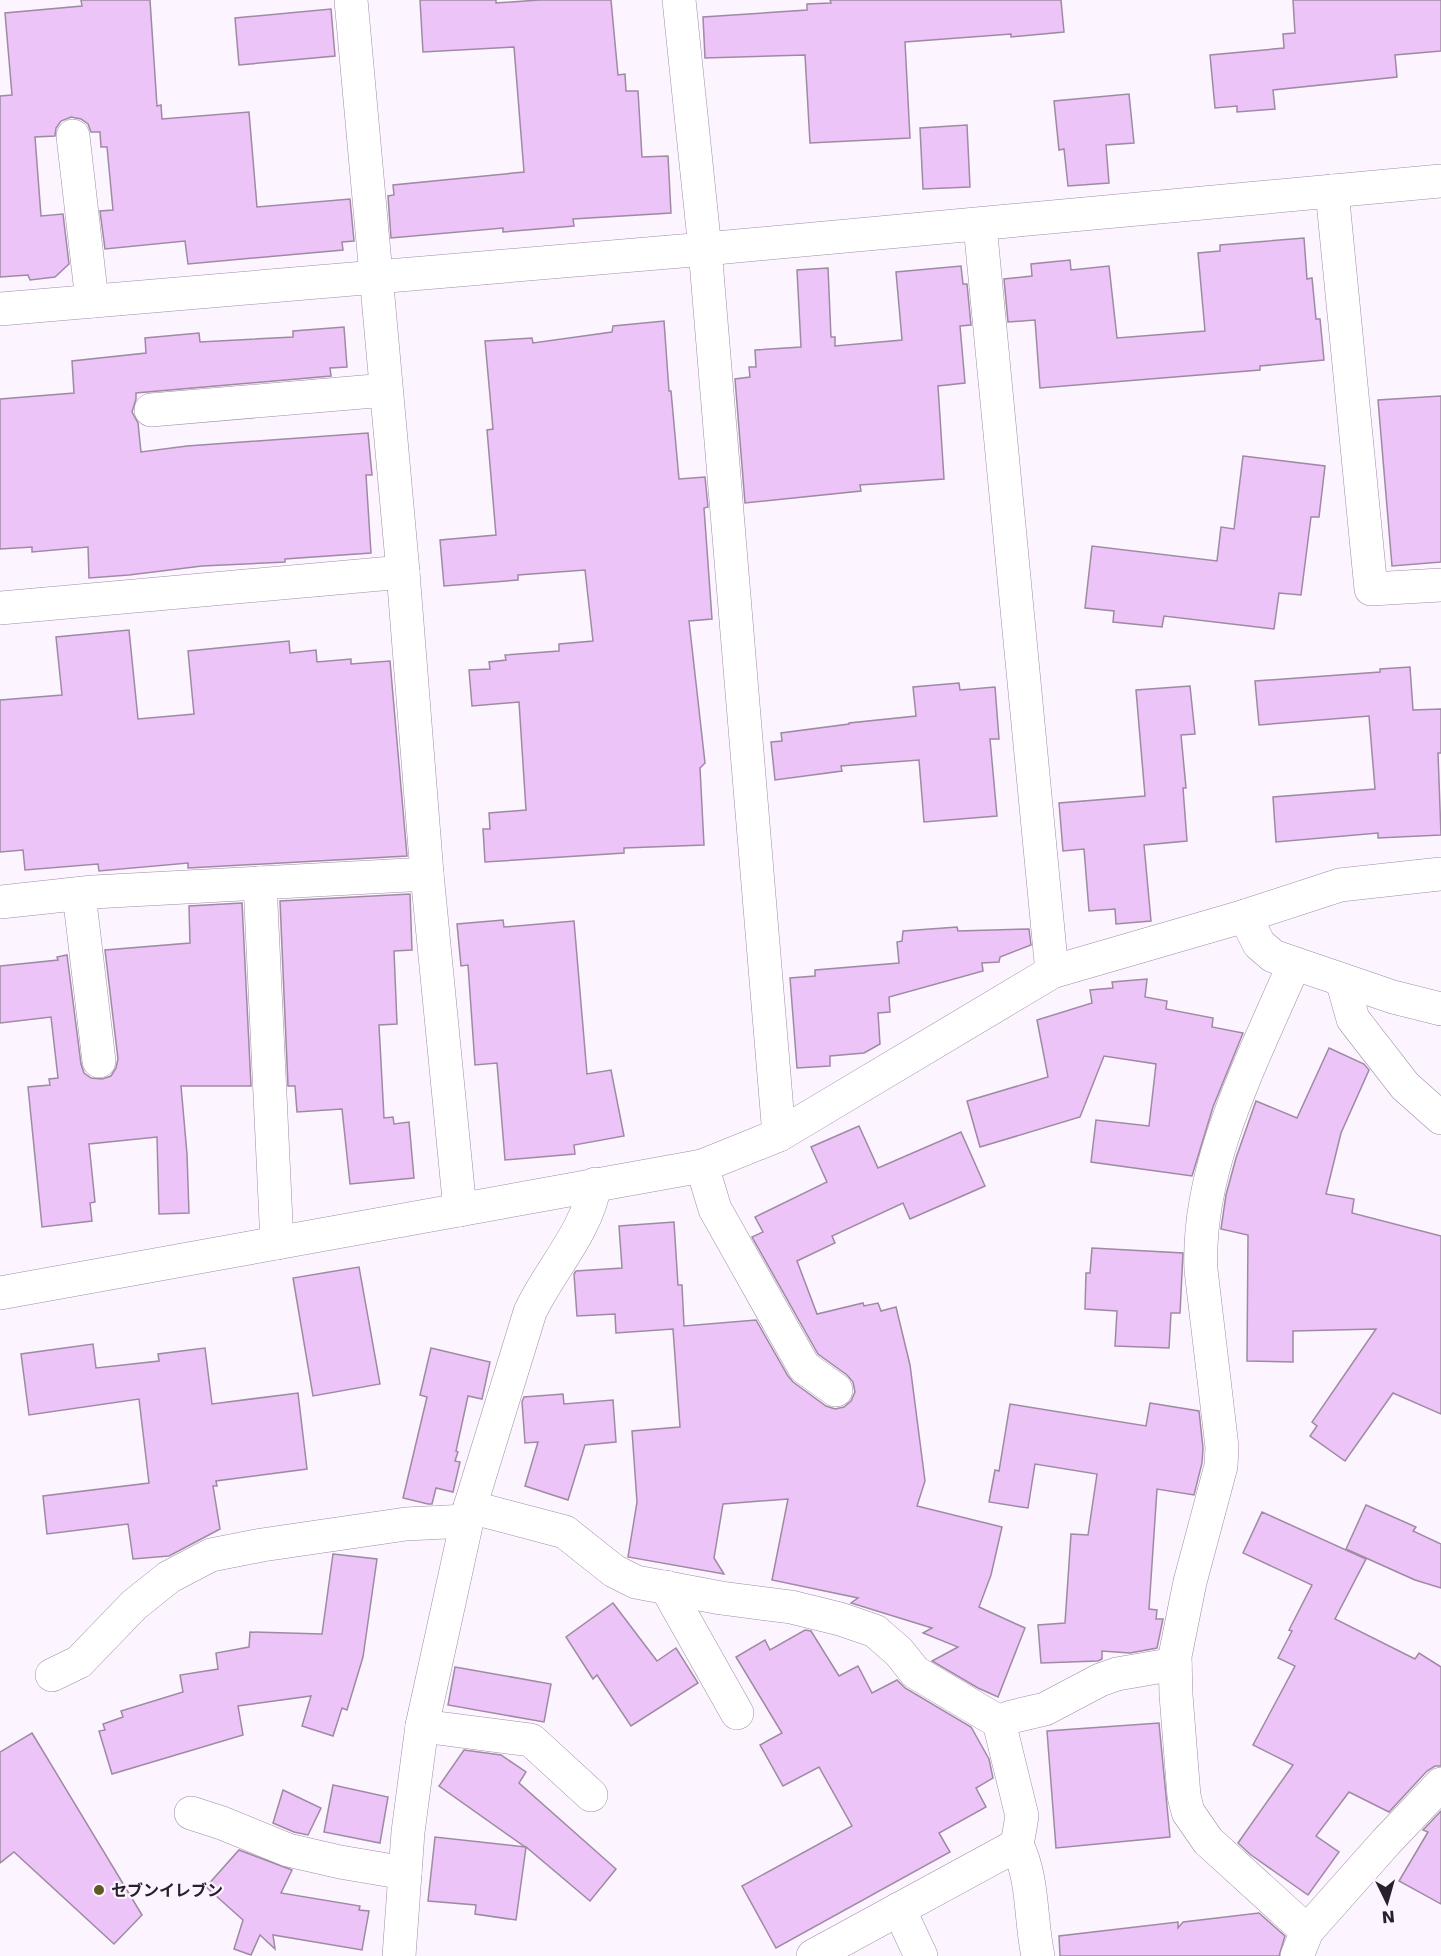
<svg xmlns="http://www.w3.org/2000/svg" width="1441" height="1956" font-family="'DejaVu Sans','Noto Sans JP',sans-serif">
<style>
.building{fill:#edc4f7;stroke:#9e8aa3;stroke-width:1.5}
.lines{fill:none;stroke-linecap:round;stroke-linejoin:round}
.minor-casing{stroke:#a08da5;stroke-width:34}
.minor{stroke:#fff;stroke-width:33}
.poi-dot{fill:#5e5a26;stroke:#fcf4ff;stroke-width:2}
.labels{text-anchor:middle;stroke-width:4.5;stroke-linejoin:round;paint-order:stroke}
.poi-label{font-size:16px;font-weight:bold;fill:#28202a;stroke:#fcf4ff;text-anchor:start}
</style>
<rect width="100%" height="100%" fill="#fcf4ff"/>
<!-- building -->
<g class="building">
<path d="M81 0H150L157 106 161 105 162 119 249 112 257 207 350 199 354 241 342 242 343 250 188 264 185 241 105 249 100 211 113 210 107 147H101L100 132H91L88 124 81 119 71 117 61 121 56 128 55 136 35 137 41 216 63 214 69 264 55 277 30 280 28 275 0 277V96L12 95 5 13 82 6Z"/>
<path d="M420 0H496V3L539 0H611L618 75 625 74 626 91H638L642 157 668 156 671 213 573 219 574 226 503 232V228L391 238 388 196 394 195 393 185 524 172 514 47 423 52Z"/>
<path d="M830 0H1061L1064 32 1011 37V34L905 42 910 138 810 143 805 55 705 58 703 17 807 10V4L831 3Z"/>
<path d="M1293 0H1441V51L1395 55 1397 77 1273 90 1275 109 1237 112V106L1215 108 1210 55 1284 48 1283 34 1295 33Z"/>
<path d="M331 9 335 56 239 65 235 18Z"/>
<path d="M1129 94 1134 143 1106 145 1109 183 1068 186 1064 149 1059 150 1054 101Z"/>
<path d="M967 125 970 187 923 189 920 128Z"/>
<path d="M1304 238 1307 279 1312 278 1316 319H1320L1324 360 1260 366V370L1040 388 1035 320 1008 322 1004 279 1032 276 1031 264 1070 260 1071 270 1109 266 1117 338 1205 331 1198 253 1220 251V245Z"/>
<path d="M961 266 963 284H967L971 325 960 326 965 383 938 386 944 479 860 485 861 491 745 503 735 379 750 377 749 367H756L755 350 801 347 797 270 828 268 831 337H835V346L902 340 896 272Z"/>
<path d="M664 321 669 391H671L679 479 705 477 708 507 704 508 712 619 689 621 705 763 700 768 704 845 624 848V853L485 862 483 829H490L489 813 526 810 519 702 472 706 469 670 490 669 489 662 506 660 505 655 559 651V644L593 641 585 570 518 575V580L444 586 440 540 496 535 487 430 493 429 485 341 532 338 533 343 612 332 613 326Z"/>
<path d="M344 327 347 367 330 368 331 376 136 393V399L132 412 138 423 141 452 187 446 368 433 372 475H366L371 553 285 559V562L202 566 129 575 89 578 88 547 32 552V547L0 549V399L74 393 72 361 146 353 145 338 199 333 200 342 293 337V331Z"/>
<path d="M1441 396V562L1392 566 1378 400Z"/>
<path d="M1243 456 1325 466 1319 517H1311L1301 595 1279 593 1274 629 1164 616 1162 627 1113 622 1114 611 1085 608 1092 546 1217 561 1221 527 1234 529Z"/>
<path d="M129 630 138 719 194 714 188 651 289 641 290 653 316 650 317 662 351 659V664L390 661 407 856 188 868V863L99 871 98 864 25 870 23 850 0 852V700L62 695 56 637Z"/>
<path d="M1410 667 1413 710 1441 709V753H1438L1441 835 1378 838V833L1276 842 1273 797 1375 789 1369 716 1259 725 1255 681 1380 672V669Z"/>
<path d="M959 683 960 690 995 687 999 739H990L997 816 924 822 919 760 841 766 842 771 775 780 771 742 782 741 781 733 849 724V723L916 716 913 687Z"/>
<path d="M1190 686 1195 734 1181 735 1186 788H1183L1187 841 1144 845 1151 921 1116 924 1115 909 1089 911 1084 849 1063 851 1059 803 1145 796 1136 690Z"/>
<path d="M410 894 412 950 394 951 397 1024 379 1025 384 1118 393 1117 394 1124 409 1122 414 1178 350 1184 342 1109 297 1112 295 1086H288L280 901Z"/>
<path d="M242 903 251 1086H181L187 1154 189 1213 159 1214 157 1137 89 1144 95 1202 90 1203 92 1221 42 1227 28 1087 50 1085 49 1079 58 1078 51 1017 0 1023V966L58 960 57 957 67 955 81 1064 84 1073 91 1078 102 1079 111 1076 116 1068 118 1059 105 950 190 943 189 906Z"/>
<path d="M503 920 504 927 574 921 587 1074 611 1070 624 1136 574 1145 575 1154 505 1160 497 1063 475 1065 468 965 461 966 457 924Z"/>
<path d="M957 927 958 931 1029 929 1031 945 1000 957 999 962 982 963 983 971 889 997 890 1012 878 1013 880 1044 864 1053 830 1056V1066L797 1068 790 978 815 976V970L899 963 897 942 902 941 903 931Z"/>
<path d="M1147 979 1145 997 1167 1001 1166 1009 1213 1018 1212 1027 1243 1033 1213 1107 1192 1176 1091 1162 1096 1120 1149 1126 1156 1064 1104 1056 1080 1117 980 1147 967 1101 1048 1077 1037 1020 1092 1003 1090 990 1113 988 1112 982Z"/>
<path d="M1329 1048 1364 1064 1369 1070 1341 1133 1326 1194 1354 1199 1352 1213 1441 1236V1414L1393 1393 1345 1461 1310 1436 1317 1426 1312 1422 1376 1329 1293 1331V1362L1247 1361 1248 1235 1221 1229 1226 1195 1236 1158 1256 1101 1297 1118Z"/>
<path d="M859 1126 878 1168 961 1132 985 1186 910 1219 903 1203 832 1236 835 1243 797 1261 817 1314 863 1303 864 1306 878 1303 881 1311 896 1307 910 1365 925 1481 917 1506 1002 1527 991 1575 979 1607 1025 1628 998 1697 978 1688 932 1661 958 1647 923 1633 932 1628 851 1603 858 1598 772 1580 788 1499 723 1504 714 1558 724 1574 628 1557 637 1502 632 1431 680 1427 673 1329 616 1333 615 1314 577 1316 574 1274 576 1271 622 1268 619 1226 674 1222 678 1285H682L684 1326 756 1320 788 1376 793 1382 826 1406 835 1409 844 1407 851 1401 855 1392 853 1382 847 1375 818 1354 752 1237 763 1232 755 1217 827 1182 811 1147Z"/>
<path d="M1092 1248 1183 1253 1180 1313H1171L1169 1348 1115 1346 1117 1311 1085 1309 1086 1273H1090Z"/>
<path d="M359 1267 380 1384 313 1396 293 1278Z"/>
<path d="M93 1344 96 1368 159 1361 158 1354 205 1348 212 1404 298 1393 307 1469 216 1481 217 1486H213L220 1529 169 1556 133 1559 128 1524 47 1534 43 1496 149 1483 139 1399 29 1415 21 1354Z"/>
<path d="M431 1348 490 1362 482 1399 468 1396 456 1451 458 1452 455 1461 460 1462 453 1492 436 1488 432 1504H428L403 1498 427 1397 420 1395Z"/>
<path d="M563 1394 564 1404 613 1400 616 1442 585 1445 568 1500 525 1486 538 1442 525 1443 522 1402 524 1397Z"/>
<path d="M1150 1403 1199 1411 1203 1448 1202 1463 1194 1495 1157 1489 1149 1609 1157 1610 1156 1619H1163L1157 1648 1130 1653 1102 1651V1659L1098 1661 1041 1663 1038 1625 1065 1623 1071 1534 1088 1535 1097 1474 1035 1464 1028 1508 989 1502 995 1470 999 1471 1010 1404 1146 1426Z"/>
<path d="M1366 1505 1416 1527 1413 1531 1441 1544V1588L1415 1580 1346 1549Z"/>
<path d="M1262 1512 1366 1559 1335 1619 1415 1659 1419 1653 1441 1667V1766H1435L1427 1771 1389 1812 1349 1792 1316 1836 1339 1852 1308 1895 1251 1855 1238 1843 1293 1765 1253 1745 1295 1666 1278 1658 1292 1631 1289 1630 1312 1585 1243 1553Z"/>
<path d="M333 1554 377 1559 363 1657 347 1710 342 1708 333 1736 302 1726 311 1696 238 1706 243 1735 112 1774 99 1731 105 1730 103 1724 123 1717 121 1711 183 1692 180 1675 218 1669 216 1653 249 1647 250 1632 322 1634Z"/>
<path d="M613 1603 657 1661 676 1648 698 1683 631 1726 597 1675 593 1679 566 1637Z"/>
<path d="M805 1630 811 1631 839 1676 858 1666 872 1693 897 1680 905 1688 971 1727 989 1759 993 1778 976 1788 986 1807 939 1833 950 1852 776 1948 742 1886 852 1826 819 1767 783 1786 760 1745 782 1733 736 1657 765 1640 770 1650Z"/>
<path d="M455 1667 551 1684 544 1722 448 1705Z"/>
<path d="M1159 1723 1170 1837 1056 1848 1047 1731Z"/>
<path d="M32 1733 142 1915 114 1944 14 1852 0 1863V1752Z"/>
<path d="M464 1750 501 1755 526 1772 519 1783 616 1869 590 1901 526 1847 516 1920 475 1914 476 1905 428 1901 435 1837 525 1847 439 1786Z"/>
<path d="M333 1785 388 1797 380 1843 324 1832Z"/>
<path d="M283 1790 321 1808 308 1835 294 1832 273 1823Z"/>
<path d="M1441 1811V1904L1399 1881 1428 1832 1423 1830Z"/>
<path d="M239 1850 292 1870 281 1893 360 1906 359 1910 369 1911 362 1950 273 1935 275 1949 260 1935 251 1955 234 1949 243 1920 206 1887Z"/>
<path d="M1259 1913 1285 1936 1279 1956H1060L1059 1936 1178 1922V1928L1183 1922Z"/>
</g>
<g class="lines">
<!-- minor casing -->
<g class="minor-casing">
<g id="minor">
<path d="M351 0 403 572 427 874 460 1210"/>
<path d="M679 0 705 249 779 1135"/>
<path d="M73 136 92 301"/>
<path d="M1332 191 1371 589 1441 585"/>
<path d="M980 225 1052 972"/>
<path d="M0 309 705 249 1441 181"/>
<path d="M151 410 386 390"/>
<path d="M0 608 403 572"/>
<path d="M260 883 277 1243"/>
<path d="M79 894 99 1061"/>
<path d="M0 902 93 892 427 874"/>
<path d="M1245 916 1259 944 1273 956 1393 997 1441 1009"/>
<path d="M1294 964C1254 1058 1196 1166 1201 1270L1222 1447 1221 1466 1190 1582 1175 1656 1176 1695 1184 1796 1188 1812 1208 1841 1307 1931"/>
<path d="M1342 980 1353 1019 1405 1086 1441 1118"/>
<path d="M702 1166 715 1209 804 1367 836 1390"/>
<path d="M0 1293 702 1166 779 1135 1052 972 1245 916 1340 885 1441 874"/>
<path d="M470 1507 565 1532 614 1571 636 1582 721 1598 791 1607 840 1619 875 1631 899 1652 915 1672 999 1722 1022 1816 1017 1845"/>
<path d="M666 1587 737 1713"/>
<path d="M52 1675 79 1662 134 1605 169 1577 211 1555 262 1545 406 1524 467 1521"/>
<path d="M999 1722 1011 1717 1045 1709 1100 1680 1117 1674 1175 1664"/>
<path d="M422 1726 531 1740 591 1795"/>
<path d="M191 1813 222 1823 288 1850 340 1862 405 1873"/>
<path d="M899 1909 921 1956"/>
<path d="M399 1956 408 1832 422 1726 470 1507 530 1312C550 1269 587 1232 595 1184"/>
<path d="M813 1956 1017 1845C1034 1880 1030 1919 1038 1956"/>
<path d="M1297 1956 1307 1931 1386 1842 1441 1784"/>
</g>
</g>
<!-- minor -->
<use href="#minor" class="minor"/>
</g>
<!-- markers -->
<circle class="poi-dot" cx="99" cy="1890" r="6"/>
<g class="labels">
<!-- poi labels -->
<g class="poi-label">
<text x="111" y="1896">セブンイレブン</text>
</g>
</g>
<!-- north arrow -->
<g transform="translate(1387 1902) rotate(175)" stroke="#fcf4ff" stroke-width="4.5" paint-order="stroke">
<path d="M0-4.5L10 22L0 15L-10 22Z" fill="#28202a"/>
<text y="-9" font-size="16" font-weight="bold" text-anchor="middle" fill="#28202a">N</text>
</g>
</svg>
